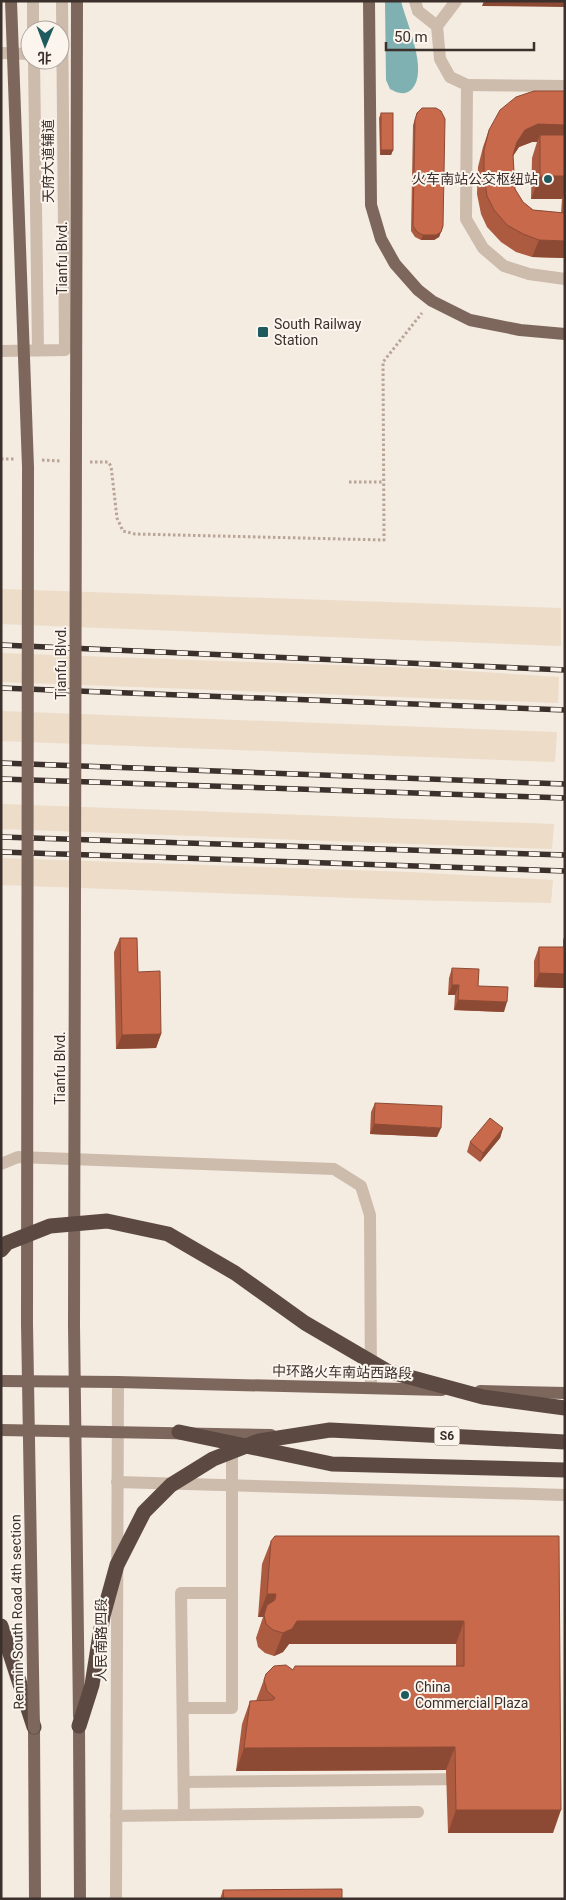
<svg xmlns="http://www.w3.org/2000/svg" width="566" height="1900" font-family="Roboto,'Noto Sans SC',sans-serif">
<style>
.plaza{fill:#ecdcc8}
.water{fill:#7fb0b2}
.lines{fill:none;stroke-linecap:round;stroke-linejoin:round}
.path{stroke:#b9a596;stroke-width:3;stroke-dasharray:2.5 2.5;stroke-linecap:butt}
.minor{stroke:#cdbbac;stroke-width:12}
.major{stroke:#7d675c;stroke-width:12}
.highway{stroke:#5c4a42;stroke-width:15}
.rail-casing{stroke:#3b302b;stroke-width:5.5}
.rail{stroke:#fbf5ee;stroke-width:4;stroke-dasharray:11;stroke-linecap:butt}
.major-bridge{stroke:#7d675c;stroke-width:12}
.highway-bridge{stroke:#5c4a42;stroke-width:15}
.wall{fill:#ac5a40;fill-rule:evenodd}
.shaded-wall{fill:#8c4a34}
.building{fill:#c8694b;stroke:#8c4a34}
.poi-dot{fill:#1f5a5e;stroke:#fbf5ee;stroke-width:2}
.labels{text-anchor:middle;stroke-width:4;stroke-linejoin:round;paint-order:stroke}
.shield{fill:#fbf5ee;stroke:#756b66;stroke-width:1}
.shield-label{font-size:12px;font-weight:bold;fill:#3b302b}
.street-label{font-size:14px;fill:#3b302b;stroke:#fbf5ee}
.poi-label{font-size:14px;fill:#3b302b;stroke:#fbf5ee;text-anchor:start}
</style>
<rect width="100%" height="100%" fill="#f4ebe1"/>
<!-- plaza -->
<g class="plaza">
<path d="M1 589 561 608V646L1 624Z"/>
<path d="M1 653 418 668 559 677 558 703 1 682Z"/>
<path d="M1 711 557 732 555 762 1 741Z"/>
<path d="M1 804 554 824 552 849 1 829Z"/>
<path d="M1 858 409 872 553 880 551 903 406 900 1 885Z"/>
</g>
<!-- water -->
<path class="water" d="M385 1H401C406 22 429 71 412 89 405 96 397 93 390 89L386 80Z"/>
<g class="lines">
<!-- path -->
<g class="path">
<path d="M1 459H14"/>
<path d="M42 460 61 461"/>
<path d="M90 462H108L111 466 117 518 123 531 135 534 384 540 383 362 422 313"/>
<path d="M349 482H384"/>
</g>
<!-- minor -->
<g class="minor">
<path d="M33 1V30"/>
<path d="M415 1 418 11 437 26 456 1"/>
<path d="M437 26 440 59 450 77 467 85 466 219 483 248 504 266 529 274 565 279"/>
<path d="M1 53 30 54"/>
<path d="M34 60 38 350"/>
<path d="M467 85 565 86"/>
<path d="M1 351 65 350 62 1"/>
<path d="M1 1164 18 1157 334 1169 361 1186 370 1215 371 1388"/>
<path d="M117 1482 565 1495"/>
<path d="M183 1708H232V1593"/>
<path d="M184 1782 464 1779"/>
<path d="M184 1815 418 1812"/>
<path d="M116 1816 184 1815 181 1593H232V1443"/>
<path d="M116 1899 118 1382"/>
</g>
<!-- major -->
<g class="major">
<path d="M369 1 371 205 381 239 395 264 418 290 432 301 470 320 520 330 565 334"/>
<path d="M1 1381 118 1382 442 1390"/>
<path d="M480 1391 565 1393"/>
<path d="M1 1430 271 1435"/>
<path d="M79 1726 80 1899"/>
<path d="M34 1728 35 1899"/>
</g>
<!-- highway -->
<g class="highway">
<path d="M179 1432 332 1464 565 1470"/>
<path d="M1 1626 34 1727"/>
</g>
<!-- rail casing -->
<g class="rail-casing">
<g id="rail">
<path d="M1 645 565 670"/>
<path d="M1 688 565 710"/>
<path d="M1 763 565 784"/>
<path d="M1 779 565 798"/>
<path d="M1 837 565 855"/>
<path d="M1 852 565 871"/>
</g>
</g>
<!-- rail -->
<use href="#rail" class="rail"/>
<!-- major-bridge -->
<g class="major-bridge">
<path d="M11 1 28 467 27 1324 34 1728"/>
<path d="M77 1 74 1325 79 1716"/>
</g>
<!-- highway-bridge -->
<g class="highway-bridge">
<path d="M1 1250 7 1243 50 1226 107 1221 168 1234 235 1273 305 1323 387 1371 483 1397 565 1408"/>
<path d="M79 1726 92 1685 103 1616 117 1565 144 1512 171 1485 213 1459 259 1441 330 1430 565 1442"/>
</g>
</g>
<!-- wall -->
<g class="wall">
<path d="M565 91V258L532 257 516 252 501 242 487 227 481 214 477 194 478 167 483 147 489 130ZM532 142H537L532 158 531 199H562L561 213 533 210 523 202 515 189 513 156 519 147Z"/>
<path d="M381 113 393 150 391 155H380L379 118Z"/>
<path d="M417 113 443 226 439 237 434 240H421L415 237 411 231 413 125Z"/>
<path d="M565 935V988L534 987V961L539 947H563V940Z"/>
<path d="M120 938 138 972 161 1034 156 1048 116 1049 114 952Z"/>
<path d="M452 968 478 986 504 1012 454 1010 455 995H448L449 978Z"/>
<path d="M375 1103 437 1137 370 1134 371 1112Z"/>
<path d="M503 1128 500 1138 480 1162 467 1152 470 1142Z"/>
<path d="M559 1536 553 1833H448L446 1770 236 1771 242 1724 250 1701H256L266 1674 293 1670 456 1666V1644H289L283 1652 279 1654 274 1656 265 1653 258 1647 256 1638 263 1617H258L262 1564 271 1541Z"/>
<path d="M223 1890 342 1899H220Z"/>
</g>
<!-- shaded-wall -->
<g class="shaded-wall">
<path d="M484 1H565V7L482 6Z"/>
<path d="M538 124 565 125V133L561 142 540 135 537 142H532L519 147 511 159 517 142 525 130Z"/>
<path d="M381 150H393L391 155H380Z"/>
<path d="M540 176H565V191L562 199H531Z"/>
<path d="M441 232 439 237 434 240H421L423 235Z"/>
<path d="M539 240 565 241V258L532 257Z"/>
<path d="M539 973 565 974V988L534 987Z"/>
<path d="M452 985H459L455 995H448Z"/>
<path d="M458 1000 507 1002 504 1012 454 1010Z"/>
<path d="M161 1034 156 1048 116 1049 122 1035Z"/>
<path d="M374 1124 441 1128 437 1137 370 1134Z"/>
<path d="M503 1128 500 1138 480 1162 483 1153Z"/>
<path d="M267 1594H276L267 1617 264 1615 263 1617H258Z"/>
<path d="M297 1621H464L456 1644H289L283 1652 274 1656 283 1633Z"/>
<path d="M455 1747 446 1770 236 1771 244 1748Z"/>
<path d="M456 1810H561L553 1833H448Z"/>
</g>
<!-- building -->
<g class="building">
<path d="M534 91H565V125L538 124 525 130 517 142 513 155 515 189 523 202 533 210 565 213V241L539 240 523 234 507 225 494 210 487 196 484 176V150L489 130 500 110 516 97Z"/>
<path d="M422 108H436L441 111 445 119 443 226 441 232 436 235H423L417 232 413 226 415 120 417 113Z"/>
<rect x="381" y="113" width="12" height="37"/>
<rect x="540" y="135" width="25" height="41"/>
<path d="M120 938H137L138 972 160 971 161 1034 122 1035Z"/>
<path d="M539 947H565V974L539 973Z"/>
<path d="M452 968 479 969 478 986 508 987 507 1002 458 1000 459 985H452Z"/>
<path d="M375 1103 442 1106 441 1128 374 1124Z"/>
<path d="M490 1118 503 1128 483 1153 470 1142Z"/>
<path d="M275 1536H559L561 1810H456L455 1747 244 1748 250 1701 273 1700 275 1698 267 1691 264 1680 266 1674 274 1666 286 1665 293 1670 295 1666H464V1621H297L292 1629 287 1631 283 1633 273 1630 266 1624 264 1615 267 1605 275 1600 276 1594H267L271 1541Z"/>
<path d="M342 1889V1899H224L223 1890Z"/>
</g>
<!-- markers -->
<g class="poi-dot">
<circle cx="548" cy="179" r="5"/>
<rect x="257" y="326" width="12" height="12" rx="2.5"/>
<circle cx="405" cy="1695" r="5"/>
</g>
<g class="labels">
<!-- shield labels -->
<rect class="shield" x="434.5" y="1426.5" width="25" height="19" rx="4"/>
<g class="shield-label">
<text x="447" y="1440">S6</text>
</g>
<!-- street labels -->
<g class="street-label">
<text transform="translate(48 161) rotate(-90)" y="5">天府大道辅道</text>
<text transform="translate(62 258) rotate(-90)" y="5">Tianfu Blvd.</text>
<text transform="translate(61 663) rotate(-90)" y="5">Tianfu Blvd.</text>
<text transform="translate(60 1068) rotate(-90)" y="5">Tianfu Blvd.</text>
<text transform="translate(342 1372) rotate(1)" y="5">中环路火车南站西路段</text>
<text transform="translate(17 1612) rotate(-91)" y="5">Renmin South Road 4th section</text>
<text transform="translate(101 1640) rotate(-90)" y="5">人民南路四段</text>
</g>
<!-- poi labels -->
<g class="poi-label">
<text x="538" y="184" text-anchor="end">火车南站公交枢纽站</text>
<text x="274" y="329">South Railway<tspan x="274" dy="16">Station</tspan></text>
<text x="415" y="1692">China<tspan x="415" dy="16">Commercial Plaza</tspan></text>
</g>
</g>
<!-- border -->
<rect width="566" height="1900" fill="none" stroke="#3b302b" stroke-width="5"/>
<!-- north arrow -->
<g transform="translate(45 45) rotate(181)"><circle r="24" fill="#fbf5ee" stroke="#aea6a0"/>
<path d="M0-4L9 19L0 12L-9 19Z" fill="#1f5a5e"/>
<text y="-8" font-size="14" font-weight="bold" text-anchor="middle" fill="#3b302b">北</text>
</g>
<!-- scale -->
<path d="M386 42v8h148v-8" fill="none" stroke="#3b302b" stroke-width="2.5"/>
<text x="394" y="42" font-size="15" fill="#3b302b" stroke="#fbf5ee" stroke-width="4" paint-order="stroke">50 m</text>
</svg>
